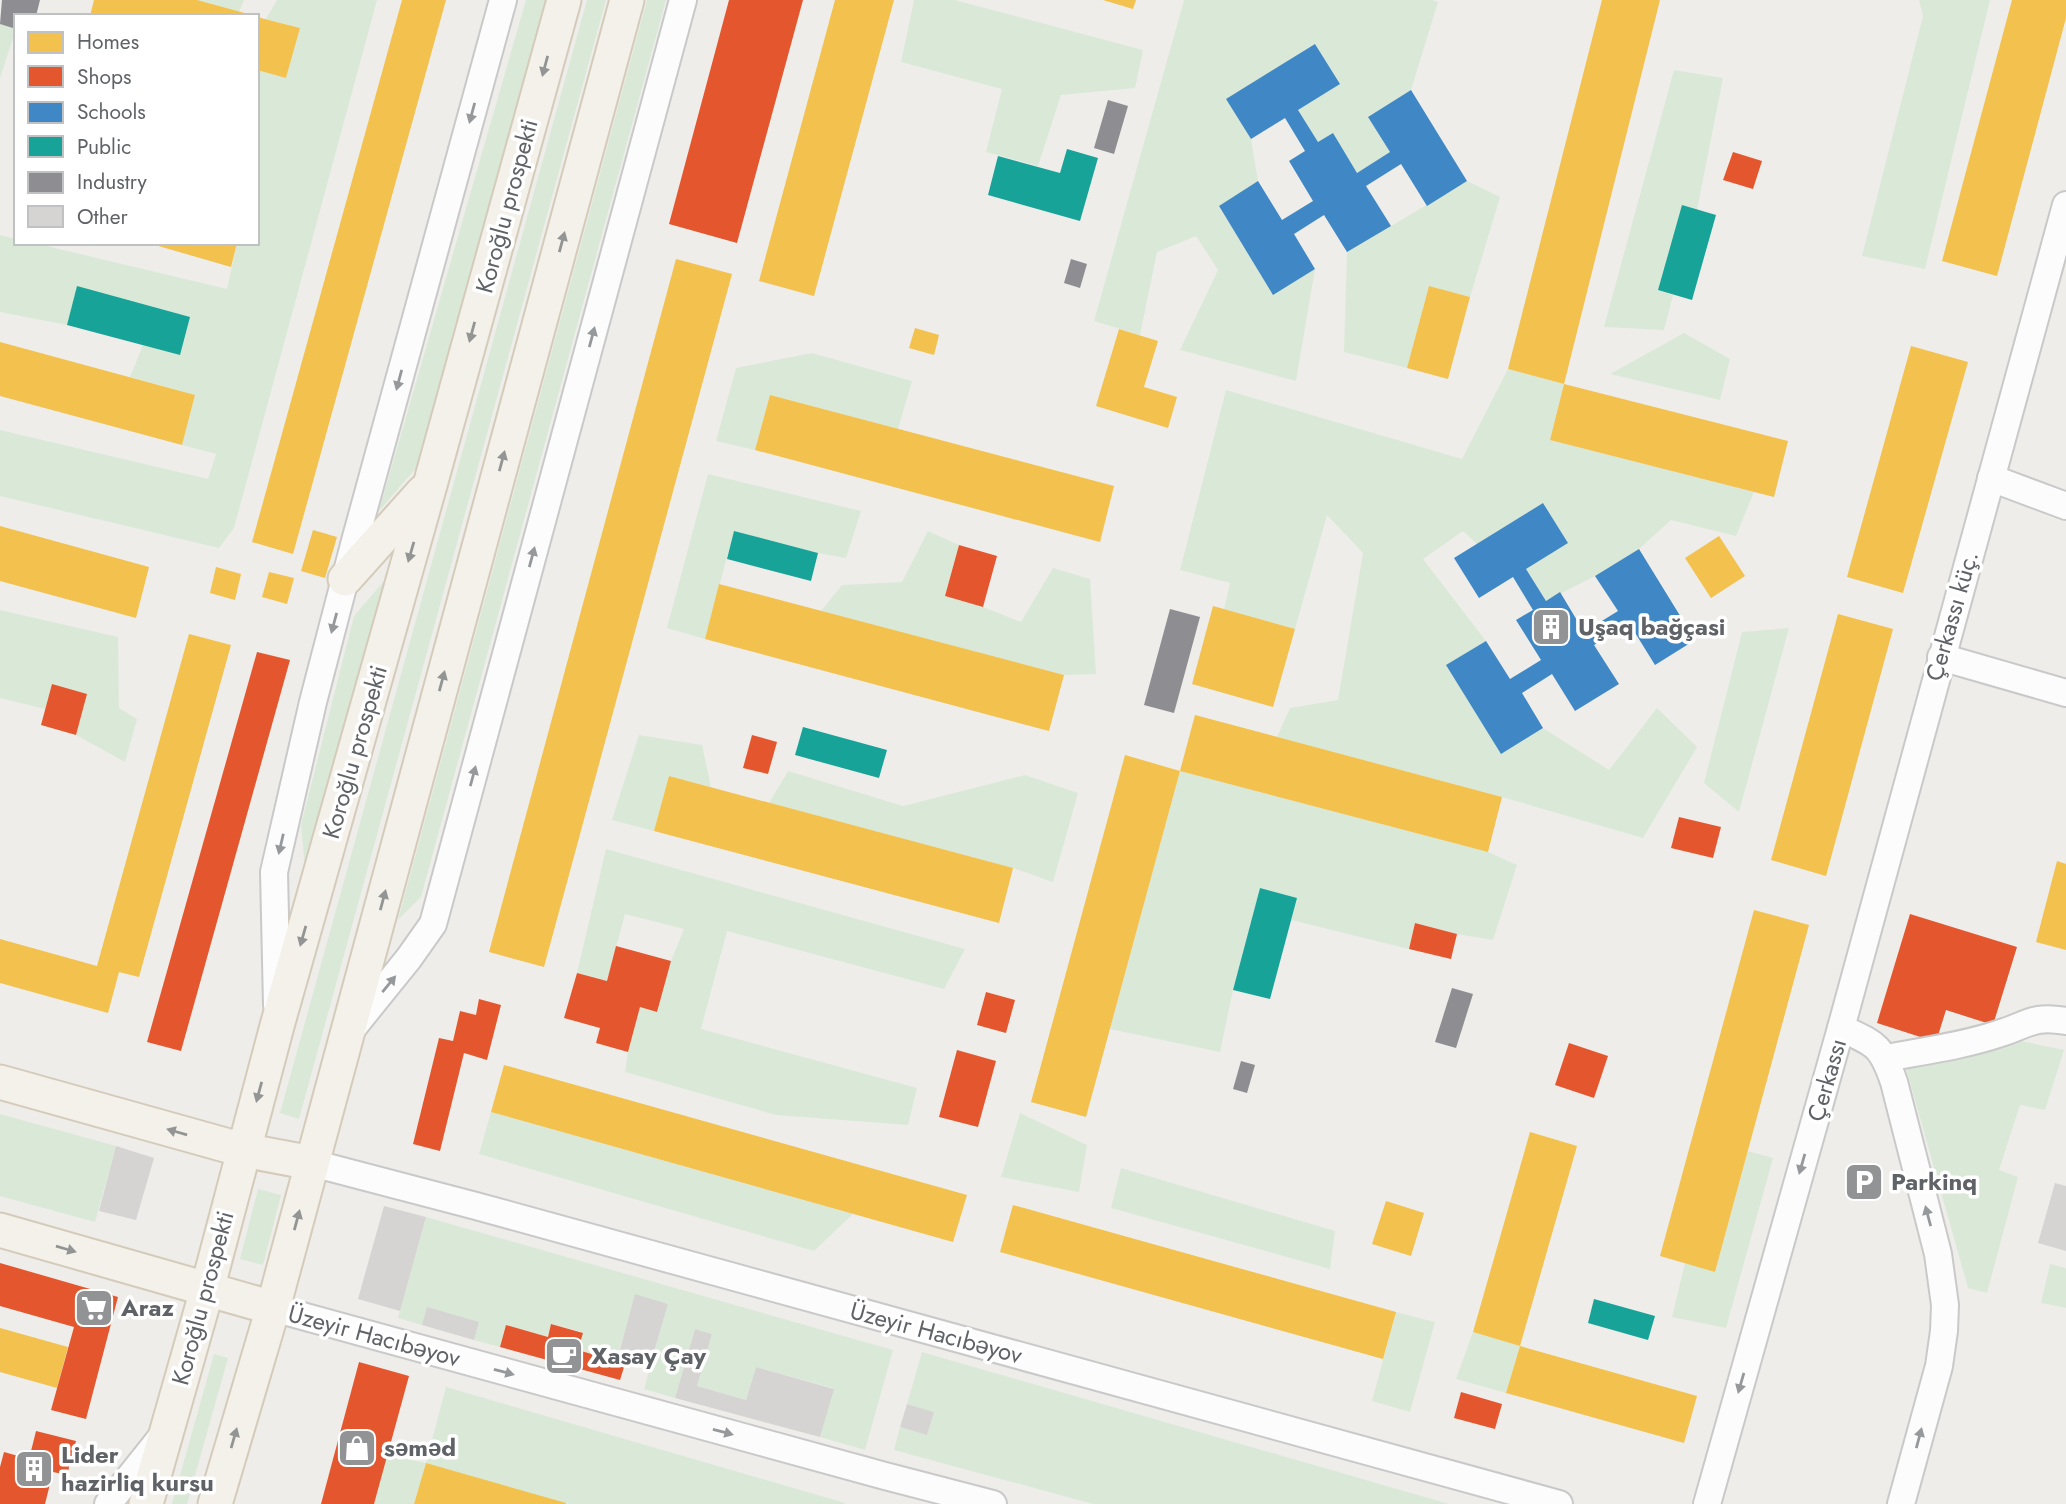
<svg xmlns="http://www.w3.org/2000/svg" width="2066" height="1504" font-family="Jost,sans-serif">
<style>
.green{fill:#dae9d7}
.homes{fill:#f2c14e}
.shops{fill:#e4572e}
.schools{fill:#3f88c5}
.public{fill:#17a398}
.industry{fill:#8d8d92}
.building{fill:#d5d4d3}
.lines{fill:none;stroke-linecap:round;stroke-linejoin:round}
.minor-casing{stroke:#c9c9c9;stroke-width:30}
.major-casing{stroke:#d4cbba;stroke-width:37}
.minor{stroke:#fcfcfc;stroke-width:26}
.major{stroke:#f3f1ea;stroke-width:33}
.oneway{fill:#939595}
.oneway2{fill:#96999b}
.labels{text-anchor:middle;stroke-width:7;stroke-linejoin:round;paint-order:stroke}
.street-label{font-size:24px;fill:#5f6367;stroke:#fff}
.poi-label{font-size:24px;font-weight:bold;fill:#5f6367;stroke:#fff;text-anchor:start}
</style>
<rect width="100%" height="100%" fill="#eeedea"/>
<!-- green -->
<g class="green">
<path d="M197 0H244L239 12Z"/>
<path d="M277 0H377L234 528 219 548 0 496V430L208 479 216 454 182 445 195 395 130 377 143 345 180 355 77 287 67 325 0 312V235L16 239V243H34L227 289 237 243H257V70L286 78 300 28 266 19Z"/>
<path d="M526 0H547L417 467 379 511Z"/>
<path d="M587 0H606L299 1119 280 1113Z"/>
<path d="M647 0H666L421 897 398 920Z"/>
<path d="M914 0H955L1143 50 1135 88 1061 95 1038 166 986 152 1002 89 901 62Z"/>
<path d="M1184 0H1432L1438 2 1411 90 1368 117 1390 152 1357 173 1318 142 1298 110 1340 84 1315 44 1227 99 1251 139 1258 181 1219 207 1273 294 1315 269 1296 381 1180 350 1218 270 1196 236 1157 252 1140 335 1094 321Z"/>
<path d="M1919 0H1990L1925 269 1862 256 1923 16Z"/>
<path d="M0 24 16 29 0 78Z"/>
<path d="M1674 70 1723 78 1697 210 1682 205 1658 290 1673 295 1664 330 1604 327Z"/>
<path d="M1467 181 1500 197 1470 297 1429 286 1407 368 1344 352 1347 252Z"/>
<path d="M1684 333 1730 359 1720 400 1610 374Z"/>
<path d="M812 353 912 381 898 429 770 395 755 450 716 441 736 368Z"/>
<path d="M1508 369 1564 384 1550 440 1754 492 1736 536 1671 520 1639 549 1595 576 1546 601 1526 569 1568 543 1543 503 1477 544 1463 531 1423 559 1486 641 1447 666 1501 753 1543 728 1609 770 1657 708 1697 747 1643 838 1502 797 1277 737 1290 708 1338 700 1363 553 1327 515 1295 629 1224 609 1230 583 1180 570 1226 390 1462 459Z"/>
<path d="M708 474 861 511 846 558 818 553 734 531 705 639 667 628Z"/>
<path d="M928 531 959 545 945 596 983 607 1021 622 1053 568 1090 579 1096 674 1064 675 821 611 842 585 902 582Z"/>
<path d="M385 580 305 868 301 825 354 616Z"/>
<path d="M0 610 118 637 119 708 137 719 125 762 76 735 87 694 52 685 45 709 0 698Z"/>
<path d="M1789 628 1739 812 1704 783 1742 632Z"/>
<path d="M639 735 702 745 711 787 669 776 654 831 612 820Z"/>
<path d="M788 771 903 806 1025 775 1078 793 1053 882 1013 868 769 803Z"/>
<path d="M1180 771 1488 852 1517 865 1493 940 1457 934 1415 923 1409 949 1291 920 1296 898 1260 888 1233 990 1220 1052 1110 1029Z"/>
<path d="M606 849 965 949 944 989 727 931 701 1029 917 1088 908 1125 776 1115 625 1072 628 1052 640 1007 657 1012 671 961 684 929 625 914 607 981 577 973Z"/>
<path d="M2016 1040 2064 1050 2045 1110 2020 1105 1999 1170 2018 1177 1987 1293 1968 1288 1906 1068Z"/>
<path d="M491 1112 853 1214 814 1251 479 1154Z"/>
<path d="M1020 1113 1087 1145 1079 1192 1001 1177Z"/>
<path d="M0 1114 116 1146 95 1222 0 1196Z"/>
<path d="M1748 1151 1773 1158 1726 1328 1672 1317 1685 1263 1715 1272Z"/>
<path d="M1121 1168 1335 1231 1330 1269 1111 1208Z"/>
<path d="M258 1189 281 1195 263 1265 240 1259Z"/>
<path d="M426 1217 893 1350 865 1450 820 1437 833 1388 756 1367 746 1400 697 1386 712 1334 695 1329 675 1398 644 1389 668 1304 635 1295 616 1361 578 1350 582 1332 552 1324 548 1337 506 1325 500 1347 474 1340 479 1322 422 1325 398 1318Z"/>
<path d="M2050 1264 2066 1268V1308L2041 1303Z"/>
<path d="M1396 1312 1435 1322 1410 1412 1372 1401Z"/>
<path d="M1473 1332 1520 1346 1506 1393 1456 1379Z"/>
<path d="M922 1352 1449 1504H1093L894 1450 900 1427 927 1435 933 1412 907 1404Z"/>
<path d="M214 1354 228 1358 187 1504H172Z"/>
<path d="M446 1387 845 1503 844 1504H569L426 1464 414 1504H374L387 1455 426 1463Z"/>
</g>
<!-- homes -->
<g class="homes">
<path d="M94 0H197L252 15 90 16Z"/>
<path d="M402 0H446L293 554 252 542Z"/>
<path d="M835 0H894L814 296 759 281Z"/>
<path d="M1103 0H1136L1133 9Z"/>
<path d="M1602 0H1660L1564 384 1508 369Z"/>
<path d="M2012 0H2066V18L1997 276 1942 261Z"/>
<path d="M257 17 300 28 286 78 257 70Z"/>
<path d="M148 243H237L231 267Z"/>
<path d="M676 259 732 274 544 967 489 952Z"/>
<path d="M1429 286 1470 297 1448 379 1407 368Z"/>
<path d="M915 328 939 335 934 355 909 348Z"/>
<path d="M1119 329 1158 341 1144 387 1177 397 1168 428 1096 406Z"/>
<path d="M0 342 195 395 182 445 0 396Z"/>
<path d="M1911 346 1968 362 1903 593 1847 577Z"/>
<path d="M1564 384 1788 441 1774 497 1550 440Z"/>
<path d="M770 395 1114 486 1100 542 755 450Z"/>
<path d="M0 526 149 567 136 618 0 581Z"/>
<path d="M313 530 337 537 325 578 301 571Z"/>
<path d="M1719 536 1745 576 1711 598 1685 558Z"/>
<path d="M216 567 241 574 235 600 210 593Z"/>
<path d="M269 572 294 578 287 604 262 597Z"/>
<path d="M719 584 1064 675 1049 731 705 639Z"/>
<path d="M1213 606 1295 629 1273 707 1192 684Z"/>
<path d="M1838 614 1893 629 1826 876 1771 860Z"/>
<path d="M189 634 231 645 139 977 119 972 108 1013 0 983V939L97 966Z"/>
<path d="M1195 715 1502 797 1488 852 1180 771Z"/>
<path d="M1125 755 1180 771 1086 1117 1031 1102Z"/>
<path d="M669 776 1013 868 999 923 654 831Z"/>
<path d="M2057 861 2066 864V950L2036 942Z"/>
<path d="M1754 910 1809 925 1715 1272 1660 1256Z"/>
<path d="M504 1065 967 1195 953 1242 491 1112Z"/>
<path d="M1530 1132 1577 1146 1520 1346 1473 1332Z"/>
<path d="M1386 1201 1424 1213 1411 1256 1372 1244Z"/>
<path d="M1013 1205 1396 1312 1383 1359 1000 1252Z"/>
<path d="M0 1328 68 1347 57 1388 0 1372Z"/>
<path d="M1520 1346 1697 1396 1684 1443 1506 1393Z"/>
<path d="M426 1463 566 1503V1504H414Z"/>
</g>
<!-- shops -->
<g class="shops">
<path d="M729 0H803L737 243 669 224Z"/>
<path d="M1733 152 1762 161 1753 189 1723 180Z"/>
<path d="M959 545 997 556 983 607 945 596Z"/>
<path d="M257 652 290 660 181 1051 147 1042Z"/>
<path d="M52 684 87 694 76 735 41 725Z"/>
<path d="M752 735 777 742 768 774 743 768Z"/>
<path d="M1679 817 1721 827 1713 858 1671 848Z"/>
<path d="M1910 914 2017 947 1993 1025 1946 1010 1936 1042 1877 1023Z"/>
<path d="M1415 923 1457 934 1451 959 1409 949Z"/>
<path d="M616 946 671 961 657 1012 640 1007 628 1052 596 1043 600 1028 564 1018 577 973 607 981Z"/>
<path d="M986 992 1015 1000 1006 1033 977 1025Z"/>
<path d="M479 999 501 1005 487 1060 464 1053 440 1151 413 1144 439 1038 453 1041 460 1011 476 1015Z"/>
<path d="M1569 1043 1608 1056 1594 1098 1555 1085Z"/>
<path d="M957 1050 996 1061 978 1127 939 1117Z"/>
<path d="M0 1263 118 1297 86 1419 51 1410 74 1327 0 1306Z"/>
<path d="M551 1324 583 1333 578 1350 625 1364 620 1380 500 1347 506 1325 548 1337Z"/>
<path d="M359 1362 409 1376 374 1504H321Z"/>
<path d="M1461 1392 1502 1404 1495 1429 1454 1418Z"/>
<path d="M36 1431 76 1441 67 1475 53 1472 45 1504H0V1467L4 1452 29 1459Z"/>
</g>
<!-- schools -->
<g class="schools">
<path d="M1315 44 1340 84 1298 110 1318 142 1333 133 1357 173 1390 152 1368 117 1411 90 1467 181 1427 206 1401 164 1366 186 1391 226 1347 252 1324 215 1294 234 1315 269 1273 295 1219 206 1258 181 1282 220 1313 201 1289 161 1305 151 1285 118 1251 139 1226 99Z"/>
<path d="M1543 503 1568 543 1526 569 1546 601 1560 592 1584 632 1618 611 1595 576 1639 549 1695 640 1655 665 1629 623 1594 645 1619 684 1575 711 1552 674 1522 693 1543 728 1501 754 1446 665 1486 641 1510 679 1541 660 1516 620 1533 610 1513 577 1479 598 1454 558Z"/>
</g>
<!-- public -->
<g class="public">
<path d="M1067 149 1098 158 1080 221 988 195 998 156 1060 173Z"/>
<path d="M1682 205 1716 215 1692 300 1658 290Z"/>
<path d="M77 286 190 317 180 355 67 325Z"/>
<path d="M734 531 818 553 811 581 727 559Z"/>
<path d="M803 727 887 750 879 778 795 755Z"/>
<path d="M1260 888 1297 898 1270 999 1233 990Z"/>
<path d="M1594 1299 1655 1316 1648 1340 1588 1323Z"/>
</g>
<!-- industry -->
<g class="industry">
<path d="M2 0H40L36 16 21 14 20 16H16V29L0 24Z"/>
<path d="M1108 100 1128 106 1114 154 1094 148Z"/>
<path d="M1071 259 1087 264 1080 288 1064 283Z"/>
<path d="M1170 609 1200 617 1174 713 1144 705Z"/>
<path d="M1452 988 1473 994 1456 1048 1435 1042Z"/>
<path d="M1241 1061 1255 1065 1247 1093 1233 1089Z"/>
</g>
<!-- building -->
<g class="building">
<path d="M116 1146 154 1158 136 1220 99 1211Z"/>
<path d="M2055 1183 2066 1186V1251L2038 1243Z"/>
<path d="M384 1206 426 1217 400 1311 358 1299Z"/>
<path d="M635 1294 668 1304 652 1359 620 1349Z"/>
<path d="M427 1307 479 1322 474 1340 422 1325Z"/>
<path d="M695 1329 712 1334 697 1386 746 1400 756 1367 834 1389 820 1437 675 1398Z"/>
<path d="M907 1404 934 1412 927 1435 900 1427Z"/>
</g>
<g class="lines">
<!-- minor casing -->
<g class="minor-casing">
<g id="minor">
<path d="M1991 478 2066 506"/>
<path d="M1941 657 2066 693"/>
<path d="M277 1005 274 872 313 702 355 541 503 0"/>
<path d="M1841 1028C1875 1044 1881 1044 1894 1082L1938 1254 1945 1305 1944 1331 1939 1366 1901 1504"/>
<path d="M351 1030 409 958 433 924 683 0"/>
<path d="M1886 1058C1923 1051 1962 1046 1998 1034 2028 1025 2032 1015 2066 1021"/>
<path d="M312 1163 476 1206 1559 1504"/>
<path d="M273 1308 885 1476 993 1504"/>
<path d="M108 1504 163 1435"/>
<path d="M1707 1504 1841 1028 2066 205"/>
</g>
</g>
<!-- major casing -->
<g class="major-casing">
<g id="major">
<path d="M345 579 423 492"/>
<path d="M0 1082 243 1150 312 1163"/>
<path d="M0 1230 273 1308"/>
<path d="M146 1504 207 1290 277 1026 430 485 564 0"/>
<path d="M215 1504 273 1308 627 0"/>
</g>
</g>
<!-- minor -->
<use href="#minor" class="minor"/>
<!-- major -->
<use href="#major" class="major"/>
</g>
<!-- one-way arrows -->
<defs><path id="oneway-solid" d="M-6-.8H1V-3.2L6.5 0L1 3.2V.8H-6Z" transform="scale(1.75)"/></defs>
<g class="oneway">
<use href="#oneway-solid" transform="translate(545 66) rotate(105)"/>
<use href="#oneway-solid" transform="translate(562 242) rotate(-75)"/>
<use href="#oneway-solid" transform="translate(472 332) rotate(105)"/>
<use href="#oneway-solid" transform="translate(502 461) rotate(-75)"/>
<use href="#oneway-solid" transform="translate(411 552) rotate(106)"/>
<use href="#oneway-solid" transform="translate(442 681) rotate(-75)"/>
<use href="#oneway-solid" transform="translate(383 900) rotate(-75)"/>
<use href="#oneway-solid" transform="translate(303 936) rotate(106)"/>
<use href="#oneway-solid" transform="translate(259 1092) rotate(105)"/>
<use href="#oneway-solid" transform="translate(177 1132) rotate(-164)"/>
<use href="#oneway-solid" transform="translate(297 1220) rotate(-75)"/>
<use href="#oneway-solid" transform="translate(66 1249) rotate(16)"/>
<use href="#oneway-solid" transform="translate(234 1438) rotate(-74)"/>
</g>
<g class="oneway2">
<use href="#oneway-solid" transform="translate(472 113) rotate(105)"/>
<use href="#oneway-solid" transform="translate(592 337) rotate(-75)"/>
<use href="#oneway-solid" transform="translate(399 380) rotate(105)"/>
<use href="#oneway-solid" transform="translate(532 557) rotate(-75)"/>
<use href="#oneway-solid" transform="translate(334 623) rotate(105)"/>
<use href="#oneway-solid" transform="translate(473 776) rotate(-75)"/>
<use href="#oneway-solid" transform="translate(281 844) rotate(103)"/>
<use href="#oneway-solid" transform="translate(389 984) rotate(-51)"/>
<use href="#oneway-solid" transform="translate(1802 1164) rotate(106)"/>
<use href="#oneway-solid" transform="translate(1928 1216) rotate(-105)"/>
<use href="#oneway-solid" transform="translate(504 1372) rotate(15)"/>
<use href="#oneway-solid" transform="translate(1741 1383) rotate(106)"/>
<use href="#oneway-solid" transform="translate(723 1432) rotate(15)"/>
<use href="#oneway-solid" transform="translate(1919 1438) rotate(-75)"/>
</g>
<!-- icons -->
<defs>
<g id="building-square" transform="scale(2.0125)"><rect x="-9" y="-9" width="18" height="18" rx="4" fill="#919395" stroke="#fff"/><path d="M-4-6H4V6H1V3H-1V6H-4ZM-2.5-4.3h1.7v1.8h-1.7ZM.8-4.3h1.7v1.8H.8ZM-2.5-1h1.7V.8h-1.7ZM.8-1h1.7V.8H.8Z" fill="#fff"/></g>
<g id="parking-square" transform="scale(2.0125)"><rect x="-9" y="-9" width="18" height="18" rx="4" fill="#919395" stroke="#fff"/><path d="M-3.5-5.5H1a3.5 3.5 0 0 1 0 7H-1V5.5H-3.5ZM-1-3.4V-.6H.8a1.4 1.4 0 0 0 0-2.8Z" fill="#fff"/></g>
<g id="supermarket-square" transform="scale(2.0125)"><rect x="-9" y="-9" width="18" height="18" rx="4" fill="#919395" stroke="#fff"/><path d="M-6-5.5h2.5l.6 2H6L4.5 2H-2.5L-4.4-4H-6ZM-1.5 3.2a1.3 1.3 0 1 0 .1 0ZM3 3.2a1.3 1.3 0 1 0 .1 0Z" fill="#fff"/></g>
<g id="cafe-square" transform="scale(2.0125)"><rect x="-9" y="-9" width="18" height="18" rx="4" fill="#919395" stroke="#fff"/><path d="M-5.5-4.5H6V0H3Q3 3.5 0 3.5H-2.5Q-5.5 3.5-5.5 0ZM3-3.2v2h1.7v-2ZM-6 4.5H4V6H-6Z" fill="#fff"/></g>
<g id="shop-square" transform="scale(2.0125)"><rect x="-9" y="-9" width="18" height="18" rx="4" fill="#919395" stroke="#fff"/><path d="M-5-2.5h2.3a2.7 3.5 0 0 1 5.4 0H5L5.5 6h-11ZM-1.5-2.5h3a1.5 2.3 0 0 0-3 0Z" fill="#fff"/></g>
</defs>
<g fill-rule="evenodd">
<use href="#building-square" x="1551" y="627"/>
<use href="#parking-square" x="1864" y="1182"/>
<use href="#supermarket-square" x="94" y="1308"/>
<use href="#cafe-square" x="564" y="1356"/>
<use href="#shop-square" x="357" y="1448"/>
<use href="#building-square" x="34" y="1469"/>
</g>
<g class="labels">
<!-- street labels -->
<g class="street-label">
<text transform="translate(507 206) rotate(-75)" y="8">Koroğlu prospekti</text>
<text transform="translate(1952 616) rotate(-74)" y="8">Çerkassı küç.</text>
<text transform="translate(355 752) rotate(-74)" y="8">Koroğlu prospekti</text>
<text transform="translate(1827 1080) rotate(-74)" y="8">Çerkassı</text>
<text transform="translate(203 1298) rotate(-75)" y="8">Koroğlu prospekti</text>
<text transform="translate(936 1333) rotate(15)" y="8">Üzeyir Hacıbəyov</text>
<text transform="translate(374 1336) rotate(15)" y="8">Üzeyir Hacıbəyov</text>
</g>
<!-- poi labels -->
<g class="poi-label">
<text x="1578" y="635">Uşaq bağçasi</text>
<text x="1891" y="1190">Parkinq</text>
<text x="121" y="1316">Araz</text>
<text x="591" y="1364">Xasay Çay</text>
<text x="384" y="1456">səməd</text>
<text x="61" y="1463">Lider<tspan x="61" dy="28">hazirliq kursu</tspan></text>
</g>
</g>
<!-- legend -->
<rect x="14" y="14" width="245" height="231" fill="#ffffff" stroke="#bfc1c2" stroke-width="2"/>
<rect x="28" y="32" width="35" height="21" fill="#f2c14e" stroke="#bfc1c2" stroke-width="2"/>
<text x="77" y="49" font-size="21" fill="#5f6367">Homes</text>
<rect x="28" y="66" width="35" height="21" fill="#e4572e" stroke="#bfc1c2" stroke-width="2"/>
<text x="77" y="84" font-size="21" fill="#5f6367">Shops</text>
<rect x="28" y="102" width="35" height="21" fill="#3f88c5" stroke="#bfc1c2" stroke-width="2"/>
<text x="77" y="119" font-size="21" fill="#5f6367">Schools</text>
<rect x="28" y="136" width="35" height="21" fill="#17a398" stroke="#bfc1c2" stroke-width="2"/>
<text x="77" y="154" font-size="21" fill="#5f6367">Public</text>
<rect x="28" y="172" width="35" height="21" fill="#8d8d92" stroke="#bfc1c2" stroke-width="2"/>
<text x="77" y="189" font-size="21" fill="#5f6367">Industry</text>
<rect x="28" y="206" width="35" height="21" fill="#d5d4d3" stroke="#bfc1c2" stroke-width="2"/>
<text x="77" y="224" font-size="21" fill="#5f6367">Other</text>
</svg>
